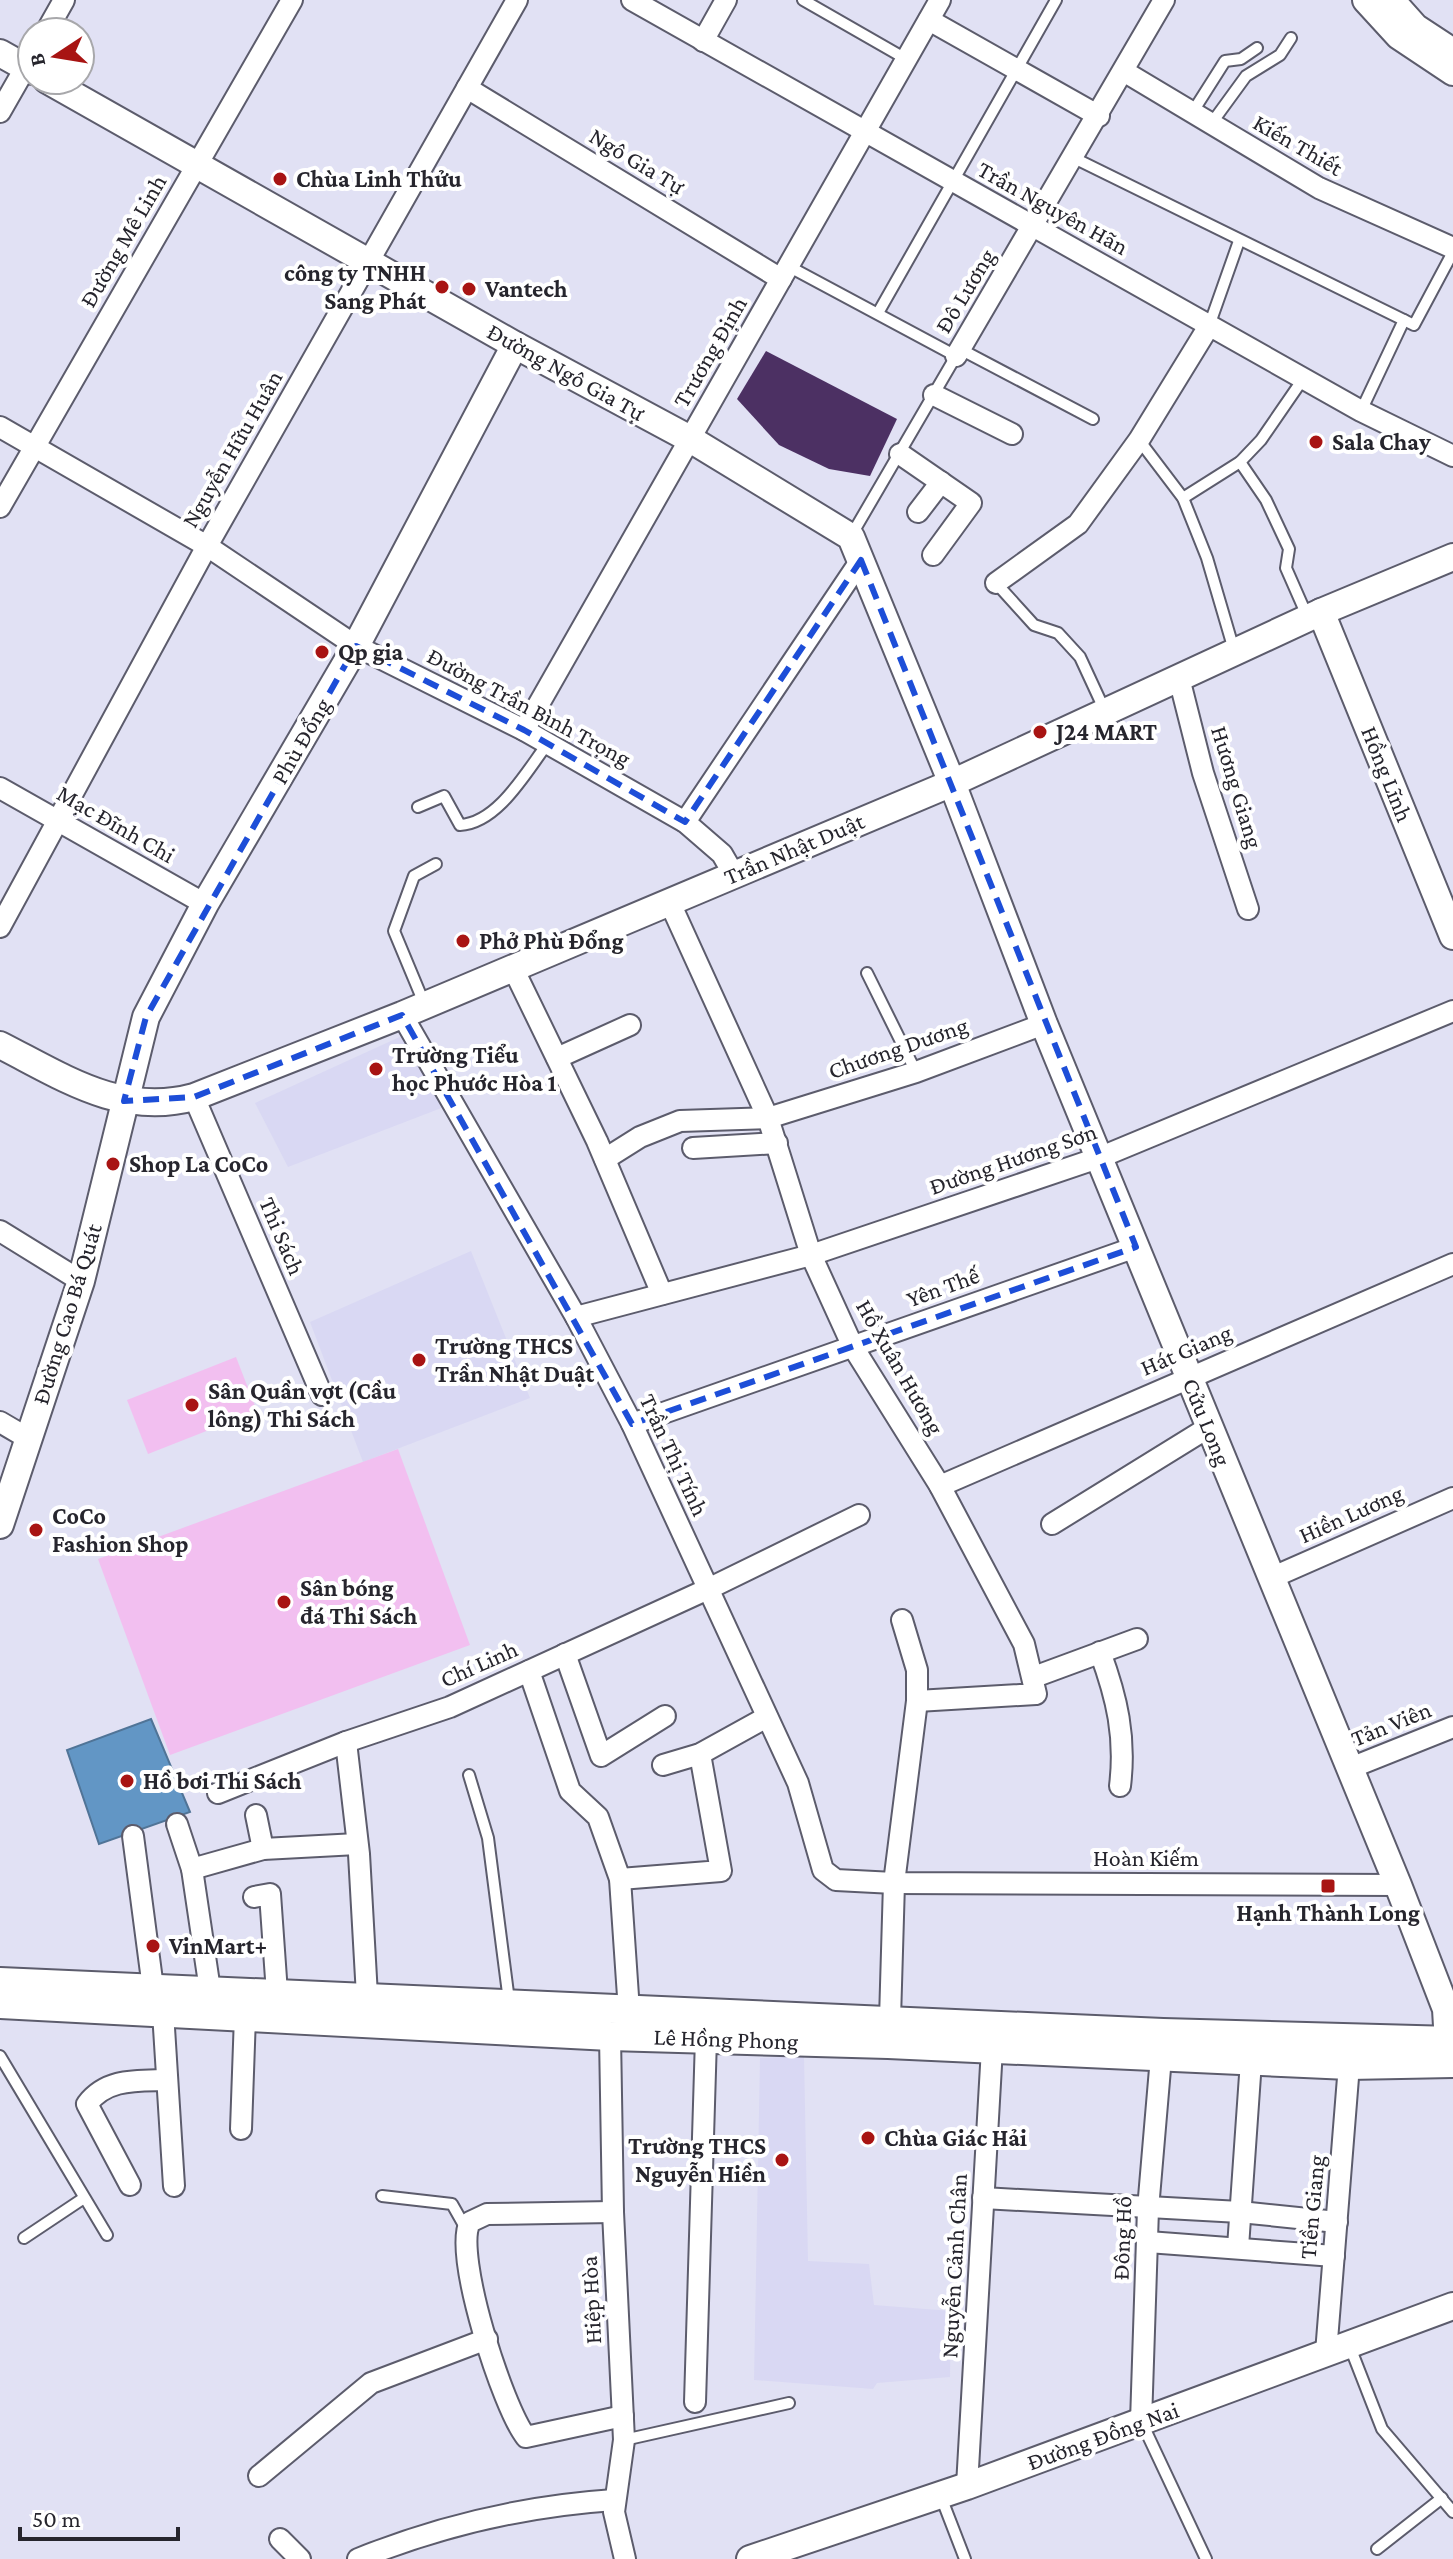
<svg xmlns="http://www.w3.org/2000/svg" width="1453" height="2559" font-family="'Crimson Pro',serif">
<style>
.built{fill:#d9d8f3}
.green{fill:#f2bff0}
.water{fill:#6296c5;stroke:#507497;stroke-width:2}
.building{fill:#4c3063}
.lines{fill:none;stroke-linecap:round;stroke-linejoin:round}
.service-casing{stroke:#5c5c6c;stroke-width:14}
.minor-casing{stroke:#5c5c6c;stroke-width:24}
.tertiary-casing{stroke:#5c5c6c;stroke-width:30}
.secondary-casing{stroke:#5c5c6c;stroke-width:32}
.service{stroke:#fff;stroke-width:10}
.minor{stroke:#fff;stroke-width:20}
.tertiary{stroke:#fff;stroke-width:26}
.secondary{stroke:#fff;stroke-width:28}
.marked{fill:none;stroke:#1d4ed8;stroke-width:6;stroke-dasharray:16 10;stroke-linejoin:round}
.poi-dot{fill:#a81413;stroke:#fff;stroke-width:3}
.labels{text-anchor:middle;stroke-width:8;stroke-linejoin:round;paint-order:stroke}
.street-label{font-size:24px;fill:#26252d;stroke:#fff}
.poi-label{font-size:24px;font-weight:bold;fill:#26252d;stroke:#fff;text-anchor:start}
</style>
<rect width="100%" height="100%" fill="#e1e1f4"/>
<!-- built -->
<g class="built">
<path d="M404 1035 444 1107 288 1167 255 1103Z"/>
<path d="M471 1251 530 1398 363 1462 310 1322Z"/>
<path d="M804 2056 808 2261 869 2264 874 2305 951 2311 950 2377 877 2383 873 2389 754 2380 760 2058Z"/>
</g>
<!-- green -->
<g class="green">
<path d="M236 1357 257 1411 148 1454 127 1400Z"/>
<path d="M398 1449 470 1645 170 1755 98 1559Z"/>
</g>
<!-- water -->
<path class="water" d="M151 1719 190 1812 99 1844 67 1750Z"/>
<!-- building -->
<path class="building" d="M766 351 897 419 870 476 829 469 779 445 737 399Z"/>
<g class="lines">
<!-- service casing -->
<g class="service-casing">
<g id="service">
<path d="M803 0 906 59"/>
<path d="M1192 113 1225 61 1241 59 1257 48"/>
<path d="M1211 124 1246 76 1280 55 1291 38"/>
<path d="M1074 158 1414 325 1453 252"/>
<path d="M788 266 956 356 851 536"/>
<path d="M878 313 1056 0"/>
<path d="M1209 326 1239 241"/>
<path d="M960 349 1093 419"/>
<path d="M1361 411 1404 320"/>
<path d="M1139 440 1183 498 1207 558 1234 650"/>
<path d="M1240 462 1266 500 1289 549 1286 568 1308 618"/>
<path d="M1183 498 1240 462 1261 440 1303 379"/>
<path d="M996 583 1034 625 1058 633 1080 657 1105 711"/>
<path d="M418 807 444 796 460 825C498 823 526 772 548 743"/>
<path d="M867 973 916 1072"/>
<path d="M424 1003 394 931 414 876 436 864"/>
<path d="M469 1775 488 1838 509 2001"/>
<path d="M0 2056 107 2235"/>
<path d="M382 2196 452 2204 465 2227"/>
<path d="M24 2238 84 2198"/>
<path d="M1350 2347 1382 2429 1453 2512"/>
<path d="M1142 2423 1206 2559"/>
<path d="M624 2440 789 2403"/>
<path d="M941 2497 965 2559"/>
<path d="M1377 2549 1442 2498"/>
</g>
</g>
<!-- minor casing -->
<g class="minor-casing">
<g id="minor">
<path d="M632 0 1361 411 1453 456"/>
<path d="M929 20 1099 116"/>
<path d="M46 32 64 0"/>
<path d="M703 41 726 0"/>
<path d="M1125 72 1319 188 1453 248"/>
<path d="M467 88 781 279"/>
<path d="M0 112 32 56"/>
<path d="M956 356 1164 0"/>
<path d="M934 395 1012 434"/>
<path d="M0 427 207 546 356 646 524 730 685 822 722 854 733 873"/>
<path d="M900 454 971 503 933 555"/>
<path d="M0 507 292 0"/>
<path d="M918 512 941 482"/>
<path d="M996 583 1078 524 1139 440 1209 326"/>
<path d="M1179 678 1203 773 1248 909"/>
<path d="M524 730 940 0"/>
<path d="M0 788 205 904"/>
<path d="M685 822 861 560"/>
<path d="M670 903 768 1118 811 1255 853 1347 940 1486 1024 1644 1036 1694 917 1701"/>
<path d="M0 927 207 546 517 0"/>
<path d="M512 966 597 1141 662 1294"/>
<path d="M402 1015 576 1317 632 1424 798 1783 823 1870 836 1880 894 1883 1398 1885"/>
<path d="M557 1058 630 1025"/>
<path d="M194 1097 322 1395"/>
<path d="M693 1148 777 1143"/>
<path d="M605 1159 640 1137 680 1121 768 1118 916 1072 1044 1024"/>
<path d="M0 1231 81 1281"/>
<path d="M576 1317 811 1255 1101 1157 1453 1011"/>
<path d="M0 1422 29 1439"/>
<path d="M632 1424 1136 1247"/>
<path d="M940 1486 1453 1264"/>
<path d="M1052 1524 1209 1427"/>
<path d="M1271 1578 1453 1498"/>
<path d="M1100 1652C1117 1698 1126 1737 1120 1786"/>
<path d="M565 1654 601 1756 665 1716"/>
<path d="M529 1671 570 1791 598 1817 620 1879 629 2011"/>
<path d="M1034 1677 1137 1639"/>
<path d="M663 1765 700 1754 767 1717"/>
<path d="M1348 1769 1453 1727"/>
<path d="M218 1793 346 1742"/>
<path d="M256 1815 263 1849"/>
<path d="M177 1824 192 1869 210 1990"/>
<path d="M133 1836 153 1988"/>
<path d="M192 1869 263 1849 357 1844"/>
<path d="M620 1879 721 1871 700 1754"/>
<path d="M254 1897 270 1894 277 1993"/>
<path d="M367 1996 359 1854 346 1742 450 1707 708 1589 859 1515"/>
<path d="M163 2012 174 2186"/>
<path d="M890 2019 894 1883 917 1701V1670L902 1620"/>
<path d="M610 2036 613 2212 624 2440 614 2512 625 2559"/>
<path d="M241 2129 245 2016"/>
<path d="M130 2185 87 2104C107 2078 136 2081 167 2080"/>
<path d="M983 2198 1240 2212 1337 2222"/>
<path d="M613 2212 487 2214 470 2222C453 2254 503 2408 526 2437L623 2416"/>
<path d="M1148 2242 1334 2256"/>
<path d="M1238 2247 1251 2061"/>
<path d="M1326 2353 1349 2065"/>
<path d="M695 2402 706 2038"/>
<path d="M1141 2422 1148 2209 1161 2057"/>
<path d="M259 2476 371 2383 487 2339"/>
<path d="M967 2486 992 2048"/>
<path d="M280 2539 300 2559"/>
<path d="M358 2559C442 2525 524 2506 614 2500"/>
</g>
</g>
<!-- tertiary casing -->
<g class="tertiary-casing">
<g id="tertiary">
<path d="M1366 0 1399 36 1453 72"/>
<path d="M1391 0 1415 27 1453 52"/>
<path d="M0 53 32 71"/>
<path d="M47 80 515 345 690 439 851 537 952 783 1044 1024 1398 1885 1446 2009 1449 2060"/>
<path d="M1321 612 1453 936"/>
<path d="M0 1045C63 1077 121 1117 194 1097L402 1015 952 783 1321 612 1453 557"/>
<path d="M0 1525 81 1281 146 1017 205 904 356 646 515 345"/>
<path d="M750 2559 967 2486 1453 2306"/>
</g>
</g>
<!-- secondary casing -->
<g class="secondary-casing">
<g id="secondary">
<path d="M0 1982 1163 2033 1453 2041"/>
<path d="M0 2004 610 2036 888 2044 1349 2065 1453 2063"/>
</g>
</g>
<!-- service -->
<use href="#service" class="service"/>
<!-- minor -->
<use href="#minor" class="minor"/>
<!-- tertiary -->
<use href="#tertiary" class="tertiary"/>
<!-- secondary -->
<use href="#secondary" class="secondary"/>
</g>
<!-- marked area -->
<path class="marked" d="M861 560 1136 1247 632 1424 402 1015 194 1097 124 1101 146 1017 356 646 524 730 685 822Z"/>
<!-- markers -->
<g class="poi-dot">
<circle cx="280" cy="179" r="8"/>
<circle cx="442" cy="287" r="8"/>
<circle cx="469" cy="289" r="8"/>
<circle cx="1316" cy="442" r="8"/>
<circle cx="322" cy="652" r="8"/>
<circle cx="1040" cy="732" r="8"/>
<circle cx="463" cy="941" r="8"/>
<circle cx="376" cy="1069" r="8"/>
<circle cx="113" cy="1164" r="8"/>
<circle cx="419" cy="1360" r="8"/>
<circle cx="192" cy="1405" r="8"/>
<circle cx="36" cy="1530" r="8"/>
<circle cx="284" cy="1602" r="8"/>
<circle cx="127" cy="1781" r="8"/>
<rect x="1320" y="1878" width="16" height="16" rx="4"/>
<circle cx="153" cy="1946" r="8"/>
<circle cx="868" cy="2138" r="8"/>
<circle cx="782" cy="2160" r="8"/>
</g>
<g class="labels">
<!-- street labels -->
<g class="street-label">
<text transform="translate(1298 145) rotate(30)" y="8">Kiến Thiết</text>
<text transform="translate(637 161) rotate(31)" y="8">Ngô Gia Tự</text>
<text transform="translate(1053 208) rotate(29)" y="8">Trần Nguyên Hãn</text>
<text transform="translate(123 241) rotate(-60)" y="8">Đường Mê Linh</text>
<text transform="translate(965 291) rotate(-59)" y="8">Đô Lương</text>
<text transform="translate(710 352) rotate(-60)" y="8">Trương Định</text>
<text transform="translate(566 372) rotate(29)" y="8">Đường Ngô Gia Tự</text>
<text transform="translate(232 449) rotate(-60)" y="8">Nguyễn Hữu Huân</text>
<text transform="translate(529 707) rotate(28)" y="8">Đường Trần Bình Trọng</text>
<text transform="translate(301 741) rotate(-60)" y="8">Phù Đổng</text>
<text transform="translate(1387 774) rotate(68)" y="8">Hồng Lĩnh</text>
<text transform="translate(1237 787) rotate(73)" y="8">Hương Giang</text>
<text transform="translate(116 824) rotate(30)" y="8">Mạc Đĩnh Chi</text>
<text transform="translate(794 849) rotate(-23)" y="8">Trần Nhật Duật</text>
<text transform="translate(898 1048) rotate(-19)" y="8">Chương Dương</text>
<text transform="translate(1013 1159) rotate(-19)" y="8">Đường Hương Sơn</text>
<text transform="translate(282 1236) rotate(67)" y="8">Thi Sách</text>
<text transform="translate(943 1287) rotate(-20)" y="8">Yên Thế</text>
<text transform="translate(67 1314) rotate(-73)" y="8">Đường Cao Bá Quát</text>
<text transform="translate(1186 1350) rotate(-23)" y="8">Hát Giang</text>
<text transform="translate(900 1367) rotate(60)" y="8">Hồ Xuân Hương</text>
<text transform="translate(1207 1422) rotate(68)" y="8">Cửu Long</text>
<text transform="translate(674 1455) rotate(65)" y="8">Trần Thị Tính</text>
<text transform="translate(1351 1514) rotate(-24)" y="8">Hiền Lương</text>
<text transform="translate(479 1664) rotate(-24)" y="8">Chí Linh</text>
<text transform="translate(1391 1724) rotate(-22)" y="8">Tản Viên</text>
<text x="1146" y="1866">Hoàn Kiếm</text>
<text transform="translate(726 2039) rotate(2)" y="8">Lê Hồng Phong</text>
<text transform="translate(1312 2207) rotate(-85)" y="8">Tiền Giang</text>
<text transform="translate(1122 2238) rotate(-88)" y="8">Đông Hồ</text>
<text transform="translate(954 2266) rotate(-87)" y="8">Nguyễn Cảnh Chân</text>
<text transform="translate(591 2300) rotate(-93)" y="8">Hiệp Hòa</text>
<text transform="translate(1103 2436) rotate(-20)" y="8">Đường Đồng Nai</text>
</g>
<!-- poi labels -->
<g class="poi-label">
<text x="296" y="187">Chùa Linh Thửu</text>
<text x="426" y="281" text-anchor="end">công ty TNHH<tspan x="426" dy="28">Sang Phát</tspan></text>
<text x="485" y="297">Vantech</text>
<text x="1332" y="450">Sala Chay</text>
<text x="338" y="660">Qp gia</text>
<text x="1056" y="740">J24 MART</text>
<text x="479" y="949">Phở Phù Đổng</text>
<text x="392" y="1063">Trường Tiểu<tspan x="392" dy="28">học Phước Hòa 1</tspan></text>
<text x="129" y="1172">Shop La CoCo</text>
<text x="435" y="1354">Trường THCS<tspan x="435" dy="28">Trần Nhật Duật</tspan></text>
<text x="208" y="1399">Sân Quần vợt (Cầu<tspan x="208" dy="28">lông) Thi Sách</tspan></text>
<text x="52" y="1524">CoCo<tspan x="52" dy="28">Fashion Shop</tspan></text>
<text x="300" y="1596">Sân bóng<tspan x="300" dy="28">đá Thi Sách</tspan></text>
<text x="143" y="1789">Hồ bơi Thi Sách</text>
<text x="1328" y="1921" text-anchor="middle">Hạnh Thành Long</text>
<text x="169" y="1954">VinMart+</text>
<text x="884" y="2146">Chùa Giác Hải</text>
<text x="766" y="2154" text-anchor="end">Trường THCS<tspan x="766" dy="28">Nguyễn Hiền</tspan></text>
</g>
</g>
<!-- north arrow -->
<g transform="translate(56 56) rotate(258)"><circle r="38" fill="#ffffff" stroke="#a8a8ab" stroke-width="2"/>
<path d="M0-6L14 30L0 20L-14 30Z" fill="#a81413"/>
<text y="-12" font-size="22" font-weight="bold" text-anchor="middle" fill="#26252d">B</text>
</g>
<!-- scale -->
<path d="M20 2527v12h158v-12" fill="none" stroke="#26252d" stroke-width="4"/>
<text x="32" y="2527" font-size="24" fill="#26252d" stroke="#ffffff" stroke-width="6" paint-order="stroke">50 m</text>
</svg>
